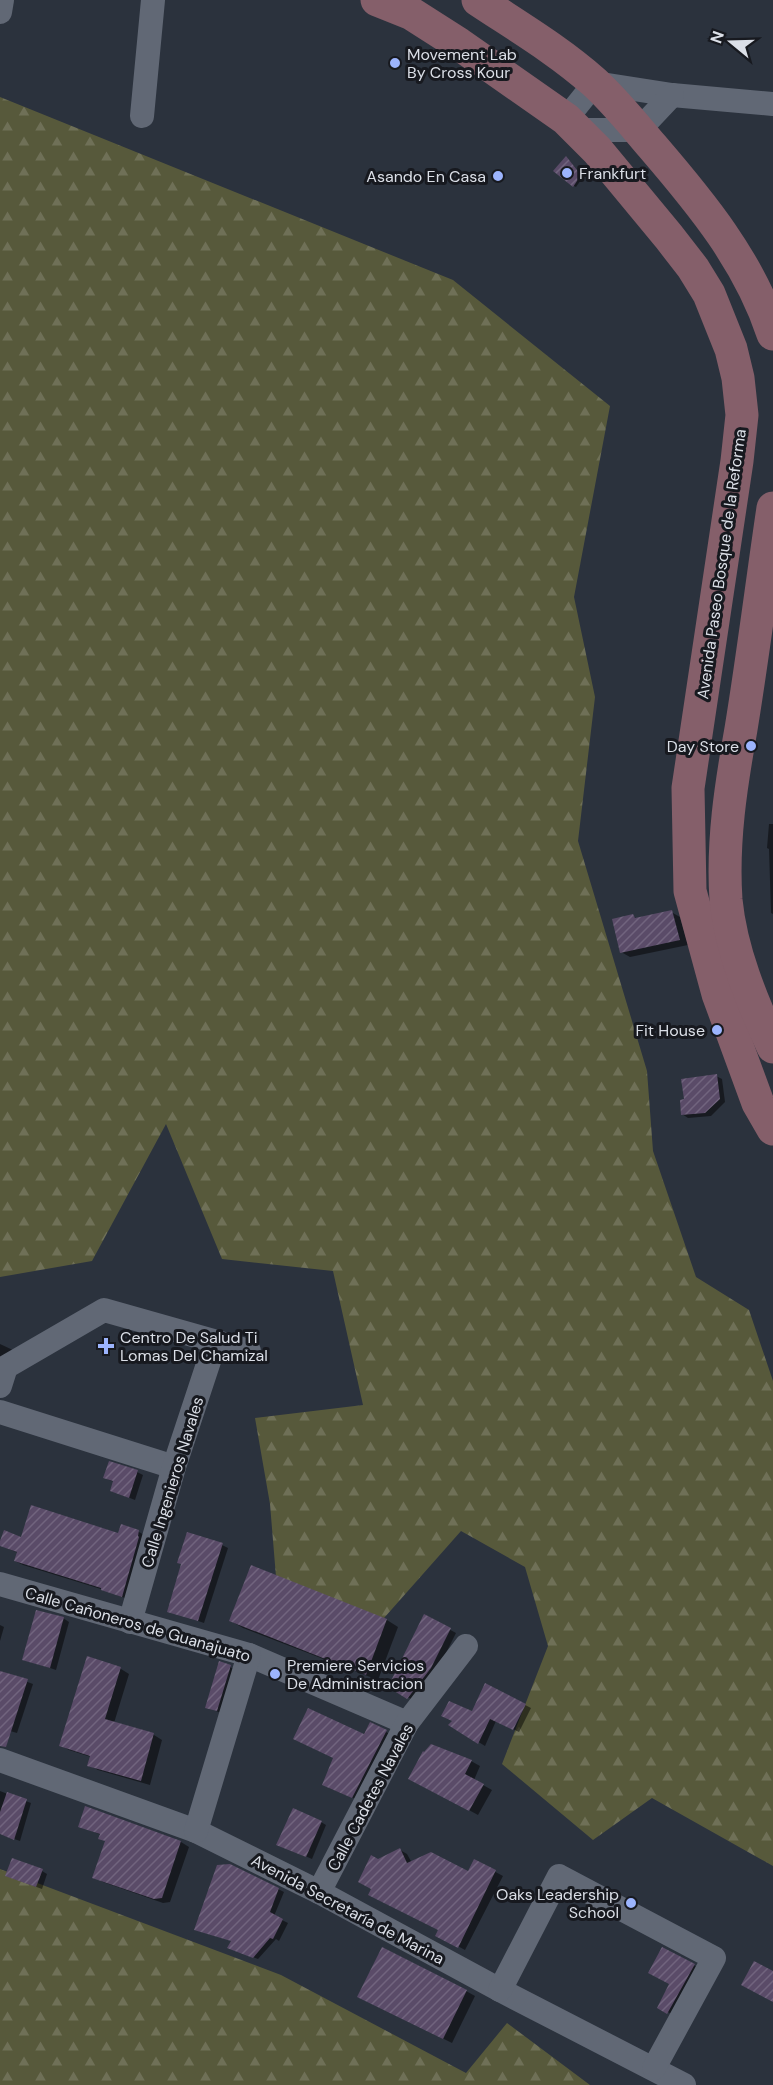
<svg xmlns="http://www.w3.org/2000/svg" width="773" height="2085" font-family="'DM Sans',sans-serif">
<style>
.forest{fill:url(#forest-firs)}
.shadow{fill:#0007}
.building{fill:url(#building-hatch)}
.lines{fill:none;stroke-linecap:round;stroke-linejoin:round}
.street{stroke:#616875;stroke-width:24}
.secondary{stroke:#855f6a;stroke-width:33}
.poi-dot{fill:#9cb4fd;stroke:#17191f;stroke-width:2}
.labels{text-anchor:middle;stroke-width:6;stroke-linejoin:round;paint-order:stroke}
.poi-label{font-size:16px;fill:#dbdfe7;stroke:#17191f;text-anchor:start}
.street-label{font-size:16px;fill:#dbdfe7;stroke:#17191f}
</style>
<defs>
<pattern id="forest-firs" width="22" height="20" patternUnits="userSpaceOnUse" patternTransform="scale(1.5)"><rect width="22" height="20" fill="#57593b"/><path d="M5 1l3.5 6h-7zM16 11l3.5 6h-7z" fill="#6f7057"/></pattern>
<pattern id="building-hatch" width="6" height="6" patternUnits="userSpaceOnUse" patternTransform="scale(1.5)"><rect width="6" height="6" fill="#5a4b68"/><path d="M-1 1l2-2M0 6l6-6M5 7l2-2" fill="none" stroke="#71647e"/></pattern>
</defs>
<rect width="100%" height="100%" fill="#2b323d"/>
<!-- forest -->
<g class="forest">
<path d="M0 97 453 280 610 406 574 597 595 697 578 841 647 1071 653 1151 696 1277 749 1310 773 1381V1866L652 1798 593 1840 502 1764 548 1646 525 1567 461 1531 369 1635 279 1613 270 1504 255 1418 363 1405 333 1271 222 1259 166 1124 92 1261 0 1277Z"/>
<path d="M0 1869 281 1975 466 2073 507 2023 590 2085H0Z"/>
</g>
<!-- shadow -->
<g class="shadow">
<path d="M568 159 583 177 576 187 574 186Z"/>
<path d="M769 824H773V914L771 913 769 849 767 848Z"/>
<path d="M671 912 680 917 688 945 630 957 621 952 632 916 638 919Z"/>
<path d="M716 1076 722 1079 725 1102 711 1116 688 1118 682 1114Z"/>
<path d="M0 1344 15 1351 0 1363Z"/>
<path d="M137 1472 143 1475 135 1500 112 1491 114 1482 105 1478Z"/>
<path d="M139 1532 146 1536 130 1600 104 1590 23 1565 15 1561 18 1553 0 1545 22 1538Z"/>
<path d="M222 1545 228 1548 204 1623 169 1611Z"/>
<path d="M252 1567 387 1620 398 1627 378 1680 243 1628 231 1621Z"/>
<path d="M425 1616 456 1633 437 1671 414 1701 390 1686Z"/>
<path d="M63 1618 69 1622 56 1670 24 1659Z"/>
<path d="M0 1625 4 1627 0 1641Z"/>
<path d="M88 1658 121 1669 129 1674 114 1723 154 1735 162 1740 150 1785 98 1770 89 1765 91 1757 69 1750 60 1745Z"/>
<path d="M230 1667 236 1670 223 1714 207 1707Z"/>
<path d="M0 1672 33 1684 17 1733 0 1728Z"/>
<path d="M486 1685 531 1708 519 1732 496 1721 485 1746 451 1725 472 1713Z"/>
<path d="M370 1724 392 1735 358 1800 329 1788Z"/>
<path d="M471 1761 480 1766 474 1780 492 1790 478 1815 410 1778Z"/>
<path d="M0 1791 31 1803 20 1841 0 1834Z"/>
<path d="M86 1808 181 1842 189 1847 170 1902 163 1903 103 1882 94 1877 106 1842 100 1838 101 1835 80 1826Z"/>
<path d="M321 1822 326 1825 312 1859 284 1847Z"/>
<path d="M400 1850 407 1854 412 1863 469 1873 475 1861 503 1876 465 1950 437 1935 440 1930 378 1860Z"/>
<path d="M230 1865 284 1892 274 1916 288 1923 279 1941 276 1939 258 1959 229 1948 233 1941Z"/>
<path d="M42 1871 47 1874 42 1889 12 1878Z"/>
<path d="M663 1949 703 1970 677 2017 659 2007 671 1984Z"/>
<path d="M466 1991 475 1996 452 2043 368 2001Z"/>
</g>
<!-- building -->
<g class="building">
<path d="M566 156 581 175 573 187 553 171Z"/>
<path d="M672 910 680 940 620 953 612 919 633 914 635 918Z"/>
<path d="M717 1074 720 1099 705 1113 681 1115 680 1100 684 1099 681 1079Z"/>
<path d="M109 1461 138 1470 129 1498 110 1491 113 1481 103 1478Z"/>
<path d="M31 1505 118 1533 121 1524 139 1530 138 1536 139 1537 122 1597 101 1590V1588L14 1561 17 1552 0 1546V1541L4 1530 21 1537Z"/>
<path d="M187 1532 223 1543 198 1621 167 1612 181 1564 177 1563Z"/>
<path d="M251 1565 387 1619 366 1675 229 1621Z"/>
<path d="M36 1610 64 1617 50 1668 22 1660Z"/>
<path d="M424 1614 451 1628 431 1668 407 1699 388 1687Z"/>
<path d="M87 1656 121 1667 105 1719 154 1733 141 1781 87 1766 90 1756 59 1746Z"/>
<path d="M219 1661 231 1665 217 1711 205 1708Z"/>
<path d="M0 1671 28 1679 6 1747 0 1746Z"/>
<path d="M485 1683 526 1704 513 1730 490 1719 478 1744 448 1725 452 1721 441 1716 449 1701 472 1711Z"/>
<path d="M308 1708 364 1734 370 1722 387 1730 352 1798 322 1785 333 1758 293 1739Z"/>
<path d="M431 1744 472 1760 465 1774 484 1784 469 1811 408 1779 423 1751 424 1752Z"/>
<path d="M7 1792 27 1799 14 1840 0 1834V1812Z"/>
<path d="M85 1806 181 1841 162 1898 154 1899 92 1878 105 1841 98 1839 100 1834 78 1827Z"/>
<path d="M293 1808 322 1821 306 1857 276 1845Z"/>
<path d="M400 1848 407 1863 431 1852 468 1871 474 1859 496 1870 458 1948 435 1936 438 1930 368 1895 371 1889 358 1882 371 1855 378 1859Z"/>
<path d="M12 1858 43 1869 36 1887 5 1876Z"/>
<path d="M230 1864 279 1888 270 1912 283 1919 273 1939 270 1938 253 1958 227 1948 231 1941 194 1930 217 1865Z"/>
<path d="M382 1947 467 1990 443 2039 357 1997Z"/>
<path d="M662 1947 695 1964 667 2014 657 2008 669 1984 648 1973Z"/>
<path d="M754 1961 773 1971V2002L741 1985Z"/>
</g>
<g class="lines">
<!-- street -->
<g class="street">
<path d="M0 12 2 0"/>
<path d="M142 116 153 0"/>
<path d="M566 119 595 83 672 95 773 104"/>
<path d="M577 130H639L672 95"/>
<path d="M0 1386 6 1367 104 1310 249 1351"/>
<path d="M0 1412 174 1467"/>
<path d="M0 1584 249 1655 407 1723"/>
<path d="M130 1622 174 1467 215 1343"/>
<path d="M0 1760 196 1831 319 1892 500 1990 684 2085"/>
<path d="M196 1831 249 1655"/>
<path d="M319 1892 407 1723 466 1646"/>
<path d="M500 1990 559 1876 714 1958 654 2068"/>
</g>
<!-- secondary -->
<g class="secondary">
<path d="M377 0 412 14 459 44 566 119 597 150 669 237 693 268 709 294 731 349 738 378 742 415 737 461 688 788 690 891 718 994 758 1103 773 1129"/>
<path d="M478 0C517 26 558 50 594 82 615 101 634 125 652 146 701 203 749 261 773 334"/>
<path d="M773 508C762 582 753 656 741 729 731 785 722 842 726 900 731 951 752 1001 773 1047"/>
</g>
</g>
<!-- markers -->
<g class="poi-dot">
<circle cx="395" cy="63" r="6"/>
<circle cx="567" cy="173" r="6"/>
<circle cx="498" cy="176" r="6"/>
<circle cx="751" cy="746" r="6"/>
<circle cx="717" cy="1030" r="6"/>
<path d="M103 1337h6v6h6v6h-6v6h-6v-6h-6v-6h6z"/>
<circle cx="275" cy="1674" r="6"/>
<circle cx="631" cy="1903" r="6"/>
</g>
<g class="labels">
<!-- poi labels -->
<g class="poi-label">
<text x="407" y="60">Movement Lab<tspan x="407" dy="18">By Cross Kour</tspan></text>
<text x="579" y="179">Frankfurt</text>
<text x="486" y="182" text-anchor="end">Asando En Casa</text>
<text x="739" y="752" text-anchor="end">Day Store</text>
<text x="705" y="1036" text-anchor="end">Fit House</text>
<text x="120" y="1343">Centro De Salud Ti<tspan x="120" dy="18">Lomas Del Chamizal</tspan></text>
<text x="287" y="1671">Premiere Servicios<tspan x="287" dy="18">De Administracion</tspan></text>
<text x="619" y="1900" text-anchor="end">Oaks Leadership<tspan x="619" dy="18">School</tspan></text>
</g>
<!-- street labels -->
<g class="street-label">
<text transform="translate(721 564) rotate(-82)" y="6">Avenida Paseo Bosque de la Reforma</text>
<text transform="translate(172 1482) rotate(-73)" y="6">Calle Ingenieros Navales</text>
<text transform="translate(138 1624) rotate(16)" y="6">Calle Cañoneros de Guanajuato</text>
<text transform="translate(370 1797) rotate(-62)" y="6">Calle Cadetes Navales</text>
<text transform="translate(348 1909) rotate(28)" y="6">Avenida Secretaría de Marina</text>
</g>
</g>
<!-- north arrow -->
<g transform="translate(731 42) rotate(289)" stroke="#17191f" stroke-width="4.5" paint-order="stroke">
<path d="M0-4.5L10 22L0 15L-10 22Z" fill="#dbdfe7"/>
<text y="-9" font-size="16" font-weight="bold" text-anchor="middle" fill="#dbdfe7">N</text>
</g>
</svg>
